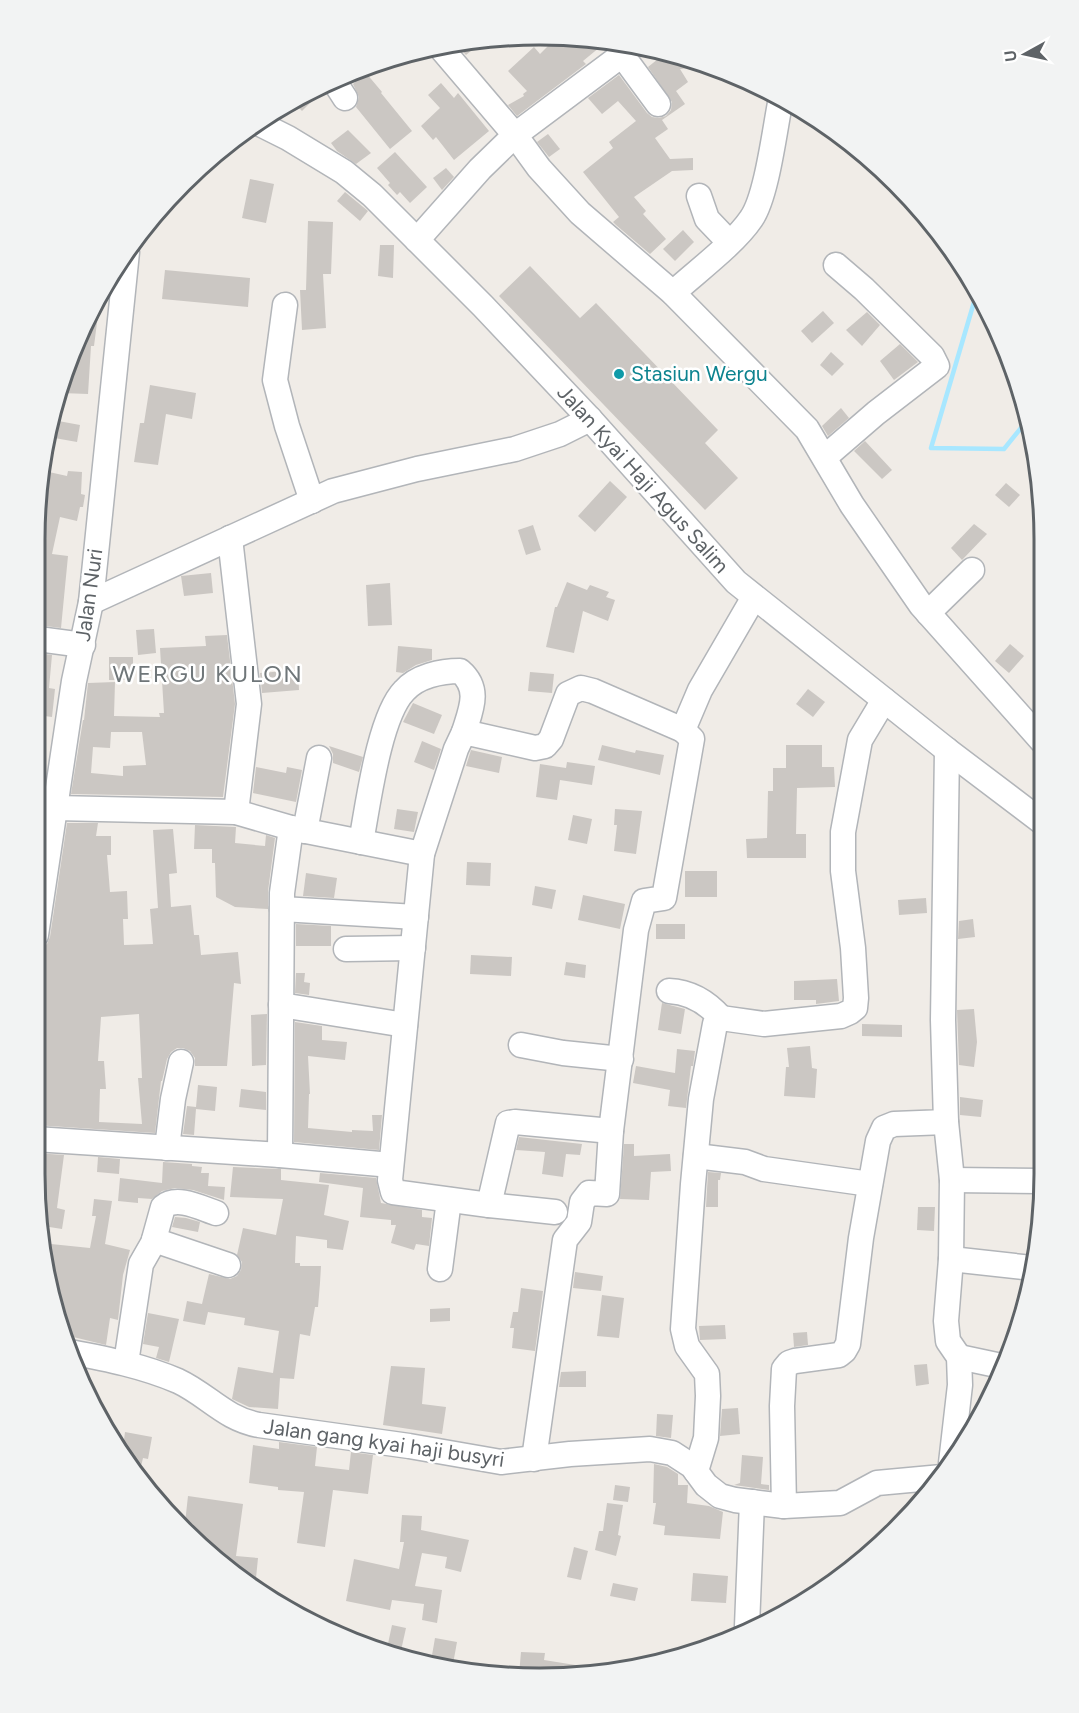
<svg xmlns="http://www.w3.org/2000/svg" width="1079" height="1713" font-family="Figtree,sans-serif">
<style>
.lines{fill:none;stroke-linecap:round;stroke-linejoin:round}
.stream{stroke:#a8e7ff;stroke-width:4.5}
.building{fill:#cbc7c3;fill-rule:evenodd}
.minor-casing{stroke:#b2b5b9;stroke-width:27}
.minor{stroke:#fff;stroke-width:24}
.culture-dot{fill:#0f9aa8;stroke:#fff;stroke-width:2}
.labels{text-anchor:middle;stroke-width:5;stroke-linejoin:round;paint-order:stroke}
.culture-label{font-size:21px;fill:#0d838f;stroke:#fff;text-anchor:start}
.street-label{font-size:21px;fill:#5e6367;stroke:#fff}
.quarter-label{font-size:24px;letter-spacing:1.5px;fill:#6f7679;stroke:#fff}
.rim{fill:none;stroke:#5e6367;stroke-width:3}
</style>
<rect width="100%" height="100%" fill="#f0ece7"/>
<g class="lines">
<!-- stream -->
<path class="stream" d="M977 292 931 448 1004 449 1029 418"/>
</g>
<!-- building -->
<g class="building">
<path d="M558 36H573L593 39 600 47 583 61 586 64 517 116 508 105 524 96 523 94 527 91 508 71 534 47 540 54Z"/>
<path d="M486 38 466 55 455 43 474 39Z"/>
<path d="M668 51 686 57 688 68 680 69 688 82 676 91 685 104 662 120 668 129 655 138 670 159 693 158V170L672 171 634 197 646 211 643 214 666 239 650 254 616 225 613 222 619 217 583 172 613 148 609 142 636 121 618 101 602 114 588 98 619 75 647 113 652 117 659 118 666 116 671 110 672 102 648 67Z"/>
<path d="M366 73 382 92 381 93 412 131 390 149 356 107 359 97 353 84Z"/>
<path d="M441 83 454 98 458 93 489 131 454 160 436 137 433 140 421 126 440 108 428 95Z"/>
<path d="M321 87 323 90 302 111 291 100Z"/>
<path d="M348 130 371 153 356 164 337 151 331 143Z"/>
<path d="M548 134 560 149 549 157 537 142Z"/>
<path d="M395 152 427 187 410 203 400 192 397 195 388 185 390 183 377 168Z"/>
<path d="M446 168 454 177 442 190 433 178Z"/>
<path d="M250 179 274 184 266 223 242 218Z"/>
<path d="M345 192 368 211 360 221 337 201Z"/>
<path d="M308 221 333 222 331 274H323L326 328 302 330 300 290H306Z"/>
<path d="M683 230 694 242 675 261 663 249Z"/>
<path d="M380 245H394L393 278 378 276Z"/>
<path d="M530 266 580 318 596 303 718 430 705 443 738 478 705 510 499 296Z"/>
<path d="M165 270 250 278 248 307 162 299Z"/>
<path d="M100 299 94 346H91L88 394 61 393 73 346Z"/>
<path d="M823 311 834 323 812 343 801 331Z"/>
<path d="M867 312 880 325 862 346 846 330Z"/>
<path d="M900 344 918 362 894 380 880 361Z"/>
<path d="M831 352 844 364 832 376 820 365Z"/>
<path d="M150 385 196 393 192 419 166 414 158 465 134 462 140 423H144Z"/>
<path d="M841 408 849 418 828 436 822 426Z"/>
<path d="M53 420 80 425 77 442 49 437Z"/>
<path d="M865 441 892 470 882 479 854 451Z"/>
<path d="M40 470 67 476 68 471 82 472 81 494 85 495 83 507H80L77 521 60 517 52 554 68 556 61 628 38 625Z"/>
<path d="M610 481 627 497 595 532 578 516Z"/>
<path d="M1006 483 1020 495 1009 507 995 495Z"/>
<path d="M974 524 987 534 962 560 951 548Z"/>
<path d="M533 525 541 550 526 555 518 530Z"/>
<path d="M211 573 213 593 184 596 181 576Z"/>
<path d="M567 582 587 590 590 585 609 592 606 597 615 600 608 621 583 611 574 653 546 647 555 607H557Z"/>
<path d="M390 583 392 625 368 626 366 585Z"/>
<path d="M154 629 156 653 138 655 136 630Z"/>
<path d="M227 635 235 704 223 797 71 794 83 720H84L88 683 115 682 114 716 160 717 159 713H164L160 648 206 646 205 636ZM111 732H142L146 765 123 766V776L91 773 93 747 110 748Z"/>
<path d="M1010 644 1024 656 1009 673 995 661Z"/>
<path d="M398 646 432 649V660L416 665 403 673 396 672Z"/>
<path d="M38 653 52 655 49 688 55 689 52 717 37 715Z"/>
<rect x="109" y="657" width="24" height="23"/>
<path d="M298 670 299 690 262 693 260 673Z"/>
<path d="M530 672 554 674 552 693 528 691Z"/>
<path d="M808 689 825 702 813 717 796 704Z"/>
<path d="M413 703 442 715 434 734 403 722Z"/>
<path d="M422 741 441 749 434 770 414 762Z"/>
<path d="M602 745 635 753 636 750 664 755 660 775 598 760Z"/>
<path d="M786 745H822V767H834L835 787 797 788 796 834H806V858H747L746 839 767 838 768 791H773V768H786Z"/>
<path d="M329 746 363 757 359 772 333 763V754Z"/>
<path d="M471 750 502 757 499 773 466 766Z"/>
<path d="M567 762 595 766 592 785 560 780 557 800 536 797 540 764 566 768Z"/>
<path d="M256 767 286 773 287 767 302 770 296 802 253 793Z"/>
<path d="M397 809 418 812 414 832 394 829Z"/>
<path d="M615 809 642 811 636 854 614 851 617 825H614Z"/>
<path d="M573 815 592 819 587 844 568 840Z"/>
<path d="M67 823H98L96 836H111V855H107L110 892 127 891 128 919H123L124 945 153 944 150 909 158 908 153 830 173 829 177 873 169 874 171 907 191 905 194 935H199L201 955 238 952 241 984 234 983 227 1066H195V1058L190 1051 183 1048H177L171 1052 167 1059 162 1081H161L155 1133 35 1125V1066H40L43 1021H40L38 996V949L47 944 50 937ZM139 1014 142 1078H138L142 1124 99 1122 100 1089H106L104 1061H98L101 1017Z"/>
<path d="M195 825 236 827 235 843 265 846 266 835 275 838 268 891V909L235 907 216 897 215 863H212V849H194Z"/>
<path d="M467 862 491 863 490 886 466 885Z"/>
<rect x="685" y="871" width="32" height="26"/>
<path d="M306 873 337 878 334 898 303 896Z"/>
<path d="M535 886 556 890 552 909 532 905Z"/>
<path d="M583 895 625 904 620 929 578 920Z"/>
<path d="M926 898 927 913 899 915 898 900Z"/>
<path d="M973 919 975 937 958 939 959 921Z"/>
<path d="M296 924 331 926V946H296Z"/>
<rect x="656" y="924" width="29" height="15"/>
<path d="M471 955 512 957 511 976 470 974Z"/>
<path d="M566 962 586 965 585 978 564 975Z"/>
<path d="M296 973H305L304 982 310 983 309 995 295 993Z"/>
<path d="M837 979 839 1001 816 1004V1000H794V981Z"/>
<path d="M662 1003 685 1009 681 1034 658 1030Z"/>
<path d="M974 1009 977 1042 974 1067 959 1065 957 1010Z"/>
<path d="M267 1014 266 1065 252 1066 251 1015Z"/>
<path d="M295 1022 322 1026V1040L347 1042 345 1060 308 1056 310 1094H309L308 1128 352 1132V1130L373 1131 372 1115H382L379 1150 294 1142Z"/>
<path d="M862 1024 902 1025V1037L862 1036Z"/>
<path d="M810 1046 812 1068 817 1069 815 1098 784 1096 786 1067H789L787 1048Z"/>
<path d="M677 1049 695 1051 693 1066H691L686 1108 668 1106 670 1090 633 1083 636 1066 675 1073Z"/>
<path d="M198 1085 217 1087 215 1111 196 1109 194 1135 183 1134 187 1106 196 1107Z"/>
<path d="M241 1089 266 1092V1112V1110L239 1107Z"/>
<path d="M960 1097 983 1100 981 1117 960 1115Z"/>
<path d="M519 1137 582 1144 580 1155 566 1154 563 1177 542 1174 545 1152 516 1150Z"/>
<path d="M624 1144H634V1156L670 1154 671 1171 651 1172 649 1200 620 1199Z"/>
<path d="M35 1153 64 1155 57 1208 65 1210 62 1229 43 1226 34 1173Z"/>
<path d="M98 1157 120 1159 119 1174 97 1172Z"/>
<path d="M163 1162 192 1164V1166L202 1167 201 1173H209L208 1186 225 1187 224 1200 193 1190 175 1188 162 1191 152 1199 138 1198V1203L118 1201 120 1178 162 1183Z"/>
<path d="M233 1167 281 1169V1180L329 1185 324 1215 349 1221 343 1250 327 1248V1240L296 1236 295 1263H300V1266H321L320 1283 318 1307H315L310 1336 300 1334 294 1379 280 1378 278 1409 249 1407 232 1399 238 1367 273 1373 279 1331 244 1325 245 1318 208 1312 205 1325 183 1321 187 1301 202 1304 209 1274 230 1279 237 1276 241 1270 242 1262 237 1255 243 1228 276 1235 283 1199 230 1197Z"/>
<path d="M708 1172 721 1173 720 1180H718V1207H706Z"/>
<path d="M320 1173 376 1178 381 1203 422 1210V1217L432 1218 429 1246 416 1244 414 1250 391 1243 396 1225H391V1220L360 1217 363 1188 319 1182Z"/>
<path d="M94 1199 112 1201 105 1244 130 1250 123 1275 118 1320 110 1318 106 1345 61 1334 49 1261 51 1244 90 1248 96 1216H92Z"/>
<path d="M918 1207H935L934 1231 917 1230Z"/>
<path d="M175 1217 186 1218 200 1222 198 1232 172 1227Z"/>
<path d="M575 1272 603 1276 601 1291 573 1288Z"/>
<path d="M521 1288 543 1291 535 1351 512 1348 514 1328H510L513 1312H518Z"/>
<path d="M602 1295 624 1298 619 1338 597 1336Z"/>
<path d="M450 1308V1321L430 1322V1309Z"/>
<path d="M148 1313 179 1319 169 1362 156 1358 159 1347 143 1344Z"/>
<path d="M725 1325 726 1339 700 1340 699 1326Z"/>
<path d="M807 1332 808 1345 794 1347 793 1333Z"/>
<path d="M927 1364 929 1384 916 1386 914 1365Z"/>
<path d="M391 1366 425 1368 422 1404 446 1407 442 1434 383 1425Z"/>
<path d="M586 1371V1387H559L561 1372Z"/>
<path d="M738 1408 740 1434 720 1436 722 1409Z"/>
<path d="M657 1414 673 1415 671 1438 656 1436Z"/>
<path d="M125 1432 152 1437 148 1459 143 1458 139 1475 122 1456Z"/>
<path d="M279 1442 317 1447 315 1466 349 1470 351 1452 373 1455 368 1494 333 1490 325 1547 297 1543 304 1492 278 1490V1487L249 1483 253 1445 279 1449Z"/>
<path d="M742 1455 763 1457 761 1484 769 1485V1490L734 1485 740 1483Z"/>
<path d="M654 1464 667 1467 678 1474V1485H688L687 1503 709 1506 723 1512 720 1539 664 1535 665 1526 653 1524 656 1503H653Z"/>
<path d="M615 1485 630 1487 628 1502 613 1500Z"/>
<path d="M188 1496 243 1504 236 1556 258 1558 256 1578 232 1574 185 1523Z"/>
<path d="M607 1503 623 1505 618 1535 621 1536 616 1556 595 1550 599 1531H603Z"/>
<path d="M402 1515 422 1516 421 1530 469 1540 461 1572 445 1568 447 1557 422 1553 415 1586 442 1590 437 1623 422 1620 424 1604 392 1600 390 1610 346 1601 354 1559 399 1569 404 1542H400Z"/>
<path d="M574 1547 588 1551 581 1580 567 1577Z"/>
<path d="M693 1573 728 1576 726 1603 691 1601Z"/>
<path d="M613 1583 638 1588 635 1601 610 1596Z"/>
<path d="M392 1625 406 1628 400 1655 386 1653Z"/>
<path d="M435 1638 457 1642 453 1664 431 1661Z"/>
<path d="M521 1652 545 1653 544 1660 594 1668V1671L539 1678 519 1675Z"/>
</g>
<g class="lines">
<!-- minor casing -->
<g class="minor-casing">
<g id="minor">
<path d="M440 47 515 135 539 168 580 213 673 293 807 429 852 505 921 605 1042 741"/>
<path d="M334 81 345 98"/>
<path d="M258 123 288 138 344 172 372 195 483 306 590 419 736 582 947 750 1042 822"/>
<path d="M699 196 707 219 729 242"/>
<path d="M417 240 480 169 515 135 622 55 658 104"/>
<path d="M673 293C696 272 734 244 751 219 767 197 775 127 781 98"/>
<path d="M285 305 275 380 287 426 312 501"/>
<path d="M825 457 876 413 937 366 932 356 864 289 836 265"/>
<path d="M230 538 249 704 236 812"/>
<path d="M91 602 333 491 417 469 515 449 560 434 590 419"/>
<path d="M928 613 972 570"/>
<path d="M38 639 83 645"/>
<path d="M55 808 236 812 291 828 422 854"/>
<path d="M305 831 319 758"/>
<path d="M361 842C368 805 379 717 404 691 417 676 441 671 460 671 481 689 471 709 464 732"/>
<path d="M282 909 416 917"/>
<path d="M36 935 74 681 91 602 127 252"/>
<path d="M346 949 413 948"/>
<path d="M669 991C691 992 707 1002 721 1018"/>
<path d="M281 1005 405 1025"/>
<path d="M521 1045 563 1053 621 1059"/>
<path d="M946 1122 952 1180 951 1259 946 1321 948 1341 959 1357 960 1385 951 1463"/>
<path d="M35 1139 280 1155 282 893 291 828"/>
<path d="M167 1148 173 1099 181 1062"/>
<path d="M280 1155 391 1165"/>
<path d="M696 1156 745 1162 764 1169 870 1184"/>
<path d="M952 1180 1040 1181"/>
<path d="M489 1205 508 1123 515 1122 611 1131"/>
<path d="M555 1212 489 1205 393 1192 390 1180 422 854 456 749 464 732 535 748 545 746 551 739 568 694 581 688 593 691 683 730"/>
<path d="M154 1240 228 1265"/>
<path d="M951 1259 1032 1268"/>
<path d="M440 1269 449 1200"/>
<path d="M70 1352C107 1359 143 1366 178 1381 208 1395 225 1419 259 1425L409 1446 501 1462 570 1454 650 1449 672 1453 692 1466 706 1485 720 1496 735 1500 784 1506 840 1503 877 1483 942 1477"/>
<path d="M959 1357 1006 1367"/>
<path d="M126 1363 141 1264 153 1243 163 1207C177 1195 201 1208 216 1213"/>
<path d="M534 1459 565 1240 579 1222 582 1202 589 1193 607 1194 611 1131 636 930 644 901 664 898 692 739 683 730 700 690 754 597"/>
<path d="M696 1471 706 1438 708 1396 707 1374 687 1346 683 1329 693 1184 701 1099 715 1024 721 1018 764 1024 841 1016 850 1012 855 1008 856 998 853 948 843 871V832L860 740 884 700"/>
<path d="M784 1506 782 1406 784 1369 789 1363 795 1361 839 1355 844 1351 848 1344 861 1238 878 1141 884 1128 894 1124 946 1122 943 1020 947 750"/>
<path d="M747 1626 752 1502"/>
</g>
</g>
<!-- minor -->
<use href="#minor" class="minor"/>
</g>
<!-- markers -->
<circle class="culture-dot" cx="619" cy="374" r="6"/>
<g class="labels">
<!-- culture labels -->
<g class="culture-label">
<text x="631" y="381">Stasiun Wergu</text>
</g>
<!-- street labels -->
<g class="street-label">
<text transform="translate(643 479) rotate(48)" y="7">Jalan Kyai Haji Agus Salim</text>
<text transform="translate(89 595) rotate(-82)" y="7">Jalan Nuri</text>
<text transform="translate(384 1443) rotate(8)" y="7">Jalan gang kyai haji busyri</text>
</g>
<!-- quarter labels -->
<g class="quarter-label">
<text x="208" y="682">WERGU KULON</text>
</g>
</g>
<!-- crop -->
<path d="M0 0H1079V1713H0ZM539 45H540A494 494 0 0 1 1034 539V1174A494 494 0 0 1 540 1668H539A494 494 0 0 1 45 1174V539A494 494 0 0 1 539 45Z" fill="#f2f3f3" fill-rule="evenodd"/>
<path class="rim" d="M539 45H540A494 494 0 0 1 1034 539V1174A494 494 0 0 1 540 1668H539A494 494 0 0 1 45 1174V539A494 494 0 0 1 539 45Z"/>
<!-- north arrow -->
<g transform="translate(1025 54) rotate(262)" stroke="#ffffff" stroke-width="4.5" paint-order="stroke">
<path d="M0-4.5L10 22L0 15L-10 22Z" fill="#5e6367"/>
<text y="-9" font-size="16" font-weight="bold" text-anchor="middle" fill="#5e6367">U</text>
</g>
</svg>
